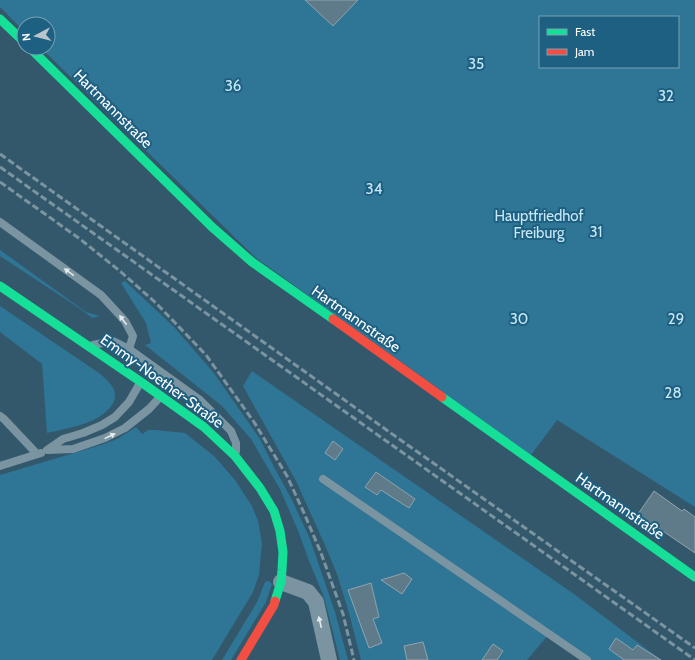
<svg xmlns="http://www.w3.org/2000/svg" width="695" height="660" font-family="Cabin,sans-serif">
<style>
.green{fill:#2e7596;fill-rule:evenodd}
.building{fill:#5f7a88;stroke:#8ea4af}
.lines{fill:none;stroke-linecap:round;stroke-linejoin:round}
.lane{stroke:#7a94a1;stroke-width:8}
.street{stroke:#7a94a1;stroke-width:16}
.fast{stroke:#16e098;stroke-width:9}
.jam{stroke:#f24e42;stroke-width:9}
.rail{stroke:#7b94a1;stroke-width:3;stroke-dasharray:7 3;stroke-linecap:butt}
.oneway{fill:#e4eaec}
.labels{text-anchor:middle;stroke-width:4;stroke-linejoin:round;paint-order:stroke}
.park-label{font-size:15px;fill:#c7e8f7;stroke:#1e6081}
.street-label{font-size:15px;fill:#fff;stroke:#1e6081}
</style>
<rect width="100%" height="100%" fill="#34586b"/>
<!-- green -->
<g class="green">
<path d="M0 0H695V507L557 420 531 455 256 258 41 48H48V24H24V31L0 7ZM540 17H678V67H540Z"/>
<path d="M0 250 86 312 100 316 92 318 82 310 0 256Z"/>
<path d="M125 281 174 327 213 372 260 439 275 469 292 500 310 539 335 612 348 660H340L324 597 309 561 299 533 280 489 251 439 222 406 145 345 151 343 146 323 121 283Z"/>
<path d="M0 306 99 373C105 378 111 383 114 390 116 395 115 401 112 405 99 424 68 428 47 433L42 364 0 332Z"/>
<path d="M252 371 574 594 661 660H589L549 634 527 660H361L349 613 337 574 324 543 296 481 243 386Z"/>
<path d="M136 427 142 434 148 430H156L185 433 214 456 235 480 252 506 258 521 262 543 259 575 253 592 212 660H0V475L101 445 117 439Z"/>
<path d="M269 581 272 584 266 602 231 660H222L257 602 265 582Z"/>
</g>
<!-- building -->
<g class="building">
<path d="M305 0H358L333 26Z"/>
<path d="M333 441 343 449 335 460 325 453Z"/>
<path d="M376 472 415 499 409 508 381 490 377 495 365 487Z"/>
<path d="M654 491 682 511 684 509 695 517V553L638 514Z"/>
<path d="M404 573 412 579 402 594 381 580Z"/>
<path d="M371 583 379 617 373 619 382 643 369 648 348 590Z"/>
<path d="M616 638 633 650 637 645 661 660H624L609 649Z"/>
<path d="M423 642 428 660H407L404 646Z"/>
<path d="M493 644 503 651 497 660H482Z"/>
</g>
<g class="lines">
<!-- lane -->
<g class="lane">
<path d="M0 222 101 295 125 321 133 336 129 349"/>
<path d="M93 345 113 341 129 349 200 400 231 431 236 443V451"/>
<path d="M140 383 129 402 115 417 102 425 83 433 63 439 47 450 73 449 105 438 125 428 149 409 161 396"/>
<path d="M0 416 4 419 37 454"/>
<path d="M0 466 41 453"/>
<path d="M323 479 587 660"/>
</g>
<!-- street -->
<path class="street" d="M281 582 308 592 316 602 329 660"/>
<!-- fast -->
<g class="fast">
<path d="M0 19 24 42"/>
<path d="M30 48 212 227 252 262 333 319"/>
<path d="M0 286 141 382 204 427 235 456 260 488 274 511 280 531 283 552 282 570 281 582 275 601"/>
<path d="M442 397 695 577"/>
</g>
<!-- jam -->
<g class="jam">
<path d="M333 319 442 397"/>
<path d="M241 660 274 605 275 601"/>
</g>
<!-- rail -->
<g class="rail">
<path d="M0 154 402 441 695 648"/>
<path d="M0 167 695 660"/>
<path d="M0 182 80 239 121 272 156 303 206 355 254 422 287 476 304 513 321 553 343 614 354 660"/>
</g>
</g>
<!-- one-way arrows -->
<defs><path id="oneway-solid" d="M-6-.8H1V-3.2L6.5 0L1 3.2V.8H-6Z"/></defs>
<g class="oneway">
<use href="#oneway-solid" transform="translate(69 272) rotate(-144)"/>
<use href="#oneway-solid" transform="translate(123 320) rotate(-127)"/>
<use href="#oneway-solid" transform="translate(110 436) rotate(-26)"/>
<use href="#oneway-solid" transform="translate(320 622) rotate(-103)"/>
</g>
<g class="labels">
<!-- park labels -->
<g class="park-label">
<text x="476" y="69">35</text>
<text x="233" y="91">36</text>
<text x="666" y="101">32</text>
<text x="374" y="194">34</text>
<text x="539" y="221">Hauptfriedhof<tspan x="539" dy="17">Freiburg</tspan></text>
<text x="596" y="237">31</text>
<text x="519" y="324">30</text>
<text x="676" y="324">29</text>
<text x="673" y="398">28</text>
</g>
<!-- street labels -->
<g class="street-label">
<text transform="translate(113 109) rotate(45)" y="5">Hartmannstraße</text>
<text transform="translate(356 319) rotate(35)" y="5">Hartmannstraße</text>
<text transform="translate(162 381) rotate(36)" y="5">Emmy-Noether-Straße</text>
<text transform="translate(620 506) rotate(35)" y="5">Hartmannstraße</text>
</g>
</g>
<!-- legend -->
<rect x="539" y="16" width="140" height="52" fill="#1e6081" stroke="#78a0b3"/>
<rect x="547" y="29" width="20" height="6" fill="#16e098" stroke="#78a0b3"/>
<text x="575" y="36" font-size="12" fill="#ffffff">Fast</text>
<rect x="547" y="49" width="20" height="6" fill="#f24e42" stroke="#78a0b3"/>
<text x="575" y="56" font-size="12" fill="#ffffff">Jam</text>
<!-- north arrow -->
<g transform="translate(36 36) rotate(263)"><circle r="19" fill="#1e6081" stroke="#78a0b3"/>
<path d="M0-3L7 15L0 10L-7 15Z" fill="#b8c5cb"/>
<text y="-6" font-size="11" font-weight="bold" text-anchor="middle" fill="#ffffff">N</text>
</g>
</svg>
